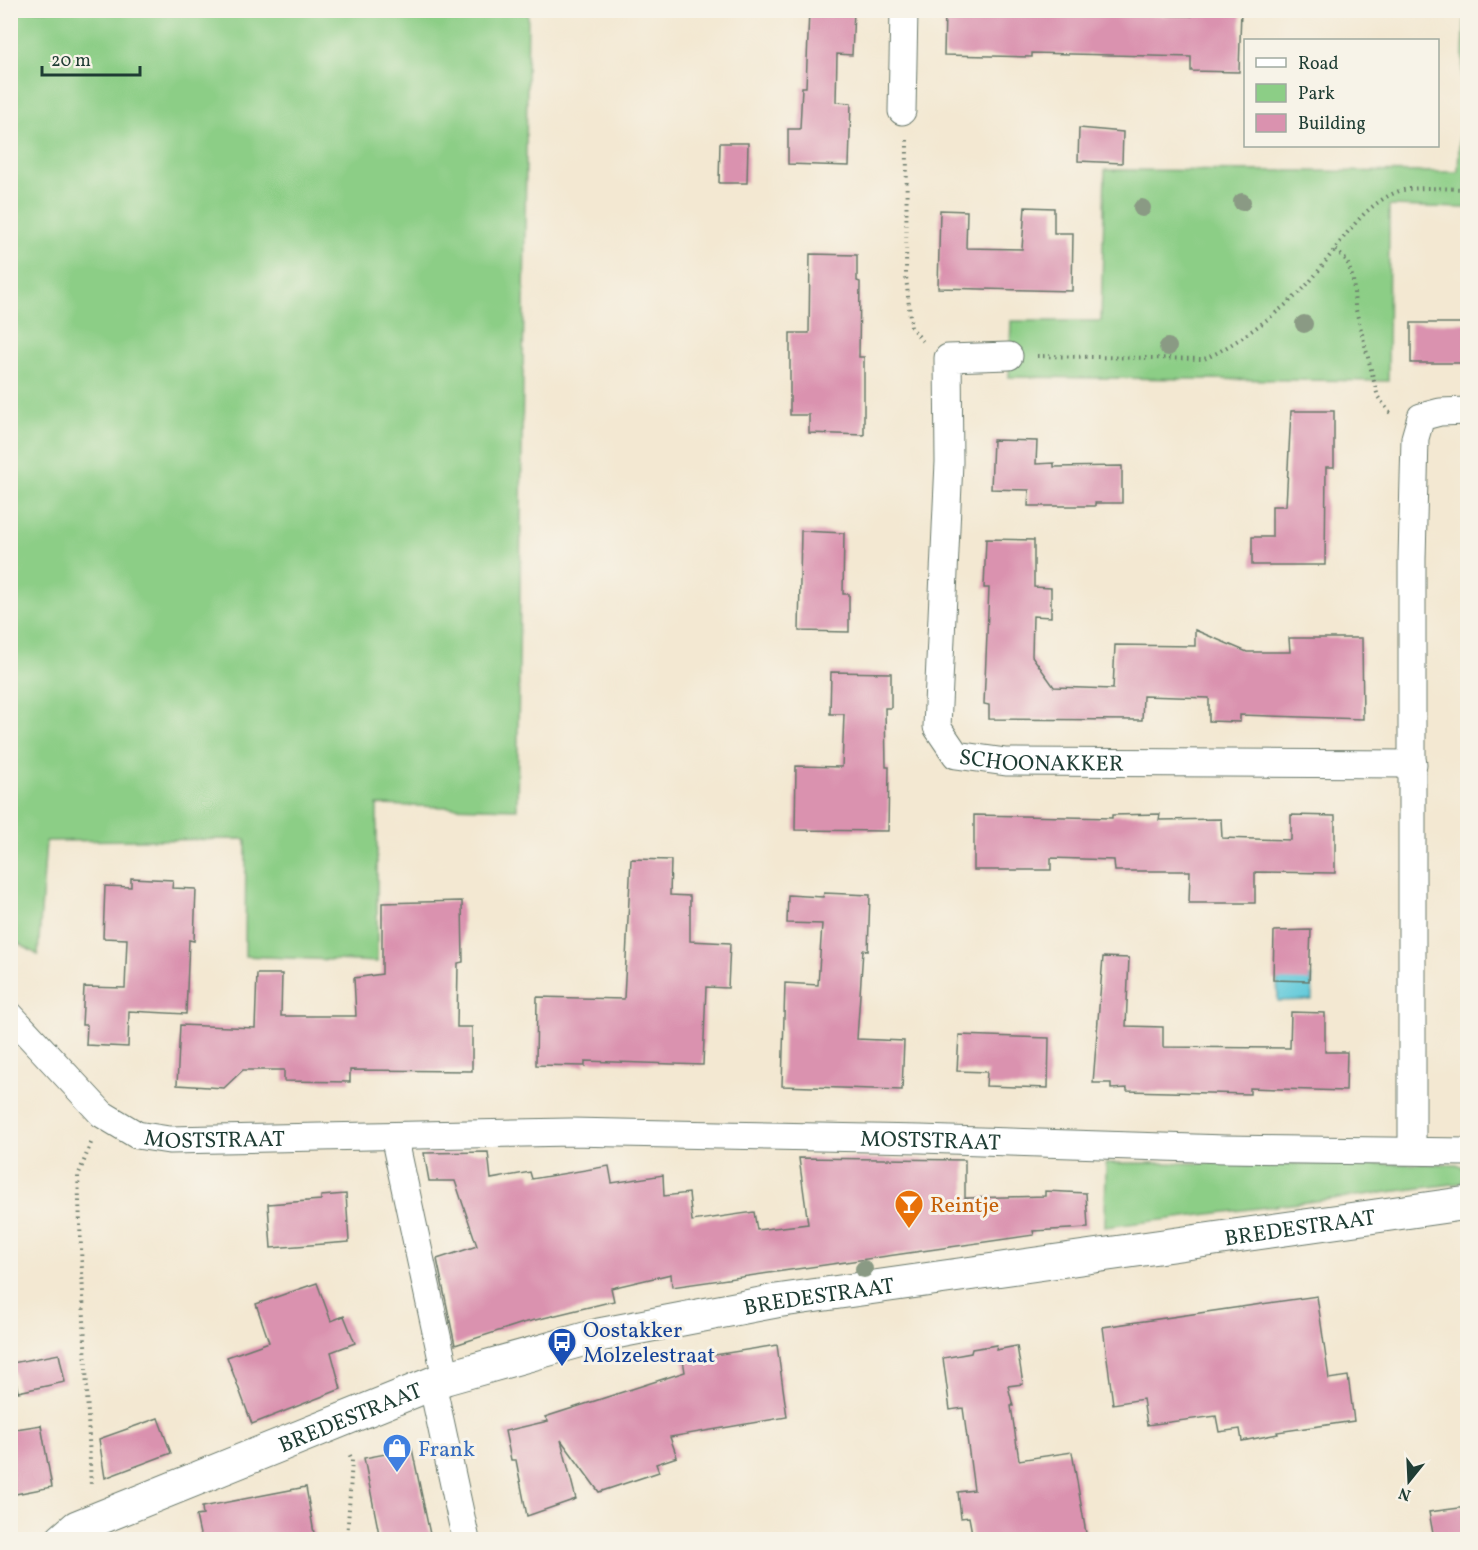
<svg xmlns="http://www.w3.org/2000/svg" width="1478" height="1550" font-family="Vollkorn,serif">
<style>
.green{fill:#8cce86;stroke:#56865d;stroke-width:1.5}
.water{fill:#5fc9da;stroke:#3f8387;stroke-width:1.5}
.building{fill:#da92af}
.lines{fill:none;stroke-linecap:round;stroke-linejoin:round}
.minor-casing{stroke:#69796b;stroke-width:29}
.tertiary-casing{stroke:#69796b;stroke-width:35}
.path{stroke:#69796b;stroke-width:4;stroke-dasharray:1.5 4.5;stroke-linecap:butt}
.minor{stroke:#fff;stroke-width:27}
.tertiary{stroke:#fff;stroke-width:33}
.tree{fill:#8a9a84}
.labels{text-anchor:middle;stroke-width:6;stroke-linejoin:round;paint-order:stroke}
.street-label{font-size:22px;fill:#1f3d34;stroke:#f7f3e8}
.food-label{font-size:22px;fill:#c56008;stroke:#f7f3e8;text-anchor:start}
.transit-label{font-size:22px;fill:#164399;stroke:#f7f3e8;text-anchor:start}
.shop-label{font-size:22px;fill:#366cbe;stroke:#f7f3e8;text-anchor:start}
</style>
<rect width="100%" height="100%" fill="#f7f3e8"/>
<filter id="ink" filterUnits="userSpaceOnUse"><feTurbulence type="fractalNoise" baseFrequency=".0167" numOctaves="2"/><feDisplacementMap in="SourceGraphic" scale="12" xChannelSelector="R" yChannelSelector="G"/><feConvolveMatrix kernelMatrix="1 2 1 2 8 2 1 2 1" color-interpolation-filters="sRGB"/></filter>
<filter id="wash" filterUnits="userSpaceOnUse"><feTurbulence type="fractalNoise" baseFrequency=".008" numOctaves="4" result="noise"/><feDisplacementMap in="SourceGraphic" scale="24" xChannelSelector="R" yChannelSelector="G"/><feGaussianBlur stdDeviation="1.35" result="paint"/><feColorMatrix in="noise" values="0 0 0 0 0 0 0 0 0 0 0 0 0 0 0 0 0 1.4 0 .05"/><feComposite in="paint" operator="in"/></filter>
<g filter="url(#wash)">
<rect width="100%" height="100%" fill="#f3e8d2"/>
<!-- green -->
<g class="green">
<path d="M11 10 528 11 517 809 377 805V962L245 956 246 839 46 841 38 955 11 939Z"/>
<path d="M1465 11H1467V208L1389 206 1388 381 1009 377 1011 321H1101L1105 170 1458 172Z"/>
<path d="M1106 1163 1457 1164 1464 1168 1465 1176 1461 1183 1105 1227Z"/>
</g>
<!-- water -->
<path class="water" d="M1277 977H1312V1000L1278 1001Z"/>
<g id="blocks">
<!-- building -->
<g class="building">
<path d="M809 10H854L852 55 837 54 836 102 851 103 849 166 788 164V129H800L802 87H806Z"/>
<path d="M945 10H1142V15L1192 16V10H1241L1239 72 1191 71V57L1032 53V57L944 55Z"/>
<path d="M1079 128 1123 132 1122 163 1078 161Z"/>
<path d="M720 143H748L747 183H719Z"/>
<path d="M1025 207 1054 208V233H1073L1072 291 938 288 940 210 967 211 966 248 1022 249Z"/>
<path d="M810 254 857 255V281L860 282 859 357H864V435L809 433V415H790V333H809Z"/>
<rect x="1411" y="323" width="56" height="40"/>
<path d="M1291 411H1334V467H1326L1325 565H1252V537H1272V506H1286Z"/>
<path d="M993 440 1037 441 1036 464 1054 463V467L1122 466V503H1095V506H1028L1029 490 991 489Z"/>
<path d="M801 531 844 533 843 594H849V632L799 631Z"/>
<path d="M986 539 1034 540V587L1051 588V617L1033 616 1032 656 1054 687 1113 689 1115 645 1195 646V630L1247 652H1290L1289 638H1362L1363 719 1240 715V722L1209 721V698L1143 696 1142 720 989 719V705L984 704 989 588H984Z"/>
<path d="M831 672 891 673V708H885L886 767H889L888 831 795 830 796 766 842 767 844 714H830Z"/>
<path d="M1160 814 1159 820 1221 819 1222 838 1291 840V815L1335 816V873L1255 872V903H1189L1190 871H1115L1114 860 1051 858V870H974V815L1112 818V815Z"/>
<path d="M631 859 671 860 670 895 690 896V941L730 943 728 988 706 987 703 1065 585 1061V1066L536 1065 537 997 624 999Z"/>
<path d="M131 878 173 880 172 888 196 889 194 941 189 940 186 1014 129 1011 128 1047 86 1045 87 1025H82L84 987 125 988 127 939 103 938 105 886 131 887Z"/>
<path d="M824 893 870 895 868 951 863 950 857 1039 904 1041 902 1090 782 1086 785 983 818 985 822 924 787 923 788 895 823 897Z"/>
<path d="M462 901 463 962 458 963 457 1027H472V1071L350 1070V1082L284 1081V1070H243L224 1088 177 1085 180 1025 255 1028 257 974H282L281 1016H356L354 978 382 974V903Z"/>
<path d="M1311 930 1309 981 1273 980 1274 931Z"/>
<path d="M1103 957 1129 958 1126 1026 1163 1027V1047L1290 1048 1291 1012 1325 1013V1052H1347L1346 1091 1250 1088V1094L1127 1091V1088L1111 1089V1083H1093Z"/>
<path d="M959 1035 1049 1038 1048 1088 986 1086 987 1072 957 1071Z"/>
<path d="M488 1152 491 1179 530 1172 532 1179 609 1166 612 1183 663 1175 664 1196 689 1193 692 1221 754 1212 757 1230 808 1224 799 1158 965 1160V1198L1045 1196V1191L1086 1193 1088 1228 1033 1231 1034 1235 672 1287 671 1274 611 1288 614 1301 523 1323 455 1345 437 1259 477 1246 455 1181H429L424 1153Z"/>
<path d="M346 1194 349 1242 271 1248 268 1204 321 1200V1196Z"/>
<path d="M317 1283 331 1321 344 1316 355 1343 331 1352 341 1389 252 1424 227 1357 269 1342 256 1304Z"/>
<path d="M1317 1296 1329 1379 1348 1376 1354 1421 1277 1432 1278 1434 1242 1441 1240 1429 1219 1432 1216 1416 1147 1425 1143 1399 1113 1404 1103 1327Z"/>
<path d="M777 1345 787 1417 670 1437 677 1457 656 1464 659 1472 599 1492 561 1440 576 1499 527 1516 516 1460H511L505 1431 548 1421 545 1417 685 1372 683 1360Z"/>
<path d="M997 1345 996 1350 1017 1346 1023 1384 1008 1386 1013 1406H1011L1019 1460 1072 1452 1087 1539H973L969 1517 961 1518 958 1492 974 1490 963 1408 950 1410 943 1358 971 1353 972 1349Z"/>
<path d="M59 1354 65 1382 18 1392 12 1363Z"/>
<path d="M158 1418 171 1453 105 1478 99 1439Z"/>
<path d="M41 1425 52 1487 10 1495V1430Z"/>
<path d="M412 1449 431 1539H380L364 1458Z"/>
<path d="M306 1487 315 1539H201L196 1516 203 1515 202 1507Z"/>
<path d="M1467 1507V1539H1434L1429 1512Z"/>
</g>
</g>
</g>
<g filter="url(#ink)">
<use href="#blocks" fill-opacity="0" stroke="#69796b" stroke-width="1.5"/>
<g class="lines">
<!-- minor casing -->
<g class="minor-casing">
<g id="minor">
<path d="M902 111 904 10"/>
<path id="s1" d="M1009 356 948 358 949 462 937 727 956 755 1006 762 1413 764"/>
<path id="s2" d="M10 1015 102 1114 137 1135 169 1140 570 1132 921 1139 1225 1149 1468 1152"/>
<path d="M394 1136 446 1378"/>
<path d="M1412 1150V559L1415 438 1421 417 1440 412 1468 411"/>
<path d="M432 1383 466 1540"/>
</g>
</g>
<!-- tertiary casing -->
<g class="tertiary-casing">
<g id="tertiary">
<path id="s3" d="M62 1540 77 1527 446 1378 599 1335 776 1301 1468 1203"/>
</g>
</g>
<!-- path -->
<g class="path">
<path d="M907 140 906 276 911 327 924 343"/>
<path d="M1336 250 1347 261 1353 279 1355 306 1378 397 1391 414"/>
<path d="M1037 356 1204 359C1231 348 1284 309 1304 288 1335 255 1355 208 1399 191 1415 186 1450 189 1468 189"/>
<path d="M91 1143 78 1176 91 1487"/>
<path d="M347 1540 352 1460 348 1451"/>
</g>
<!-- minor -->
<use href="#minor" class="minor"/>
<!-- tertiary -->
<use href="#tertiary" class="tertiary"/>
</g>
<!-- trees -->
<g class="tree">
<circle cx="1242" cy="202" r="9"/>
<circle cx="1142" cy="208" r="9"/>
<circle cx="1304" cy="324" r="9"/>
<circle cx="1168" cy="347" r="9"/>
<circle cx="864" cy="1269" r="9"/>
</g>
</g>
<!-- icons -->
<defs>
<g id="bar-pin" transform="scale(1.5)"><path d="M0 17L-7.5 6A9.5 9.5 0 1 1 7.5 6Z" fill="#e8710a" stroke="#f7f3e8"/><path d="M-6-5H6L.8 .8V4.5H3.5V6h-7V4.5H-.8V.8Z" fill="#fff"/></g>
<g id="bus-pin" transform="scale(1.5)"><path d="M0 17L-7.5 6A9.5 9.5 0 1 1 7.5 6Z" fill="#1a4fb4" stroke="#f7f3e8"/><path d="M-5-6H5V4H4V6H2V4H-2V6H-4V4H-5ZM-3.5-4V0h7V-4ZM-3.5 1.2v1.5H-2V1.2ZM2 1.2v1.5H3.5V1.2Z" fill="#fff"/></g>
<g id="shop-pin" transform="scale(1.5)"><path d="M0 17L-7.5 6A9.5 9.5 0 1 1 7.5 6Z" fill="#3f7fe0" stroke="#f7f3e8"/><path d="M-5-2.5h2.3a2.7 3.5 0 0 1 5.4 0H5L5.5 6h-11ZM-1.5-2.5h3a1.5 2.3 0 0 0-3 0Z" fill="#fff"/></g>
</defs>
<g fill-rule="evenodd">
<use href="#bar-pin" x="909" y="1204"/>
<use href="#bus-pin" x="562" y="1342"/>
<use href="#shop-pin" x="397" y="1448"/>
</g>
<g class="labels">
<!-- street labels -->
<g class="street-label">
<text dy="8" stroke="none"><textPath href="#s1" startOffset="550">SCHOONAKKER</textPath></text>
<text dy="8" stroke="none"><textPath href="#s2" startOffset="254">MOSTSTRAAT</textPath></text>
<text dy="8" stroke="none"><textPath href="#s2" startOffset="970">MOSTSTRAAT</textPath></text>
<text dy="8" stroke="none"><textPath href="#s3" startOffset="1286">BREDESTRAAT</textPath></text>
<text dy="8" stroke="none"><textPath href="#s3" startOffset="800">BREDESTRAAT</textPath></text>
<text dy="8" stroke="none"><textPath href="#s3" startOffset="314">BREDESTRAAT</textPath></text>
</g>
<!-- food labels -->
<g class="food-label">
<text x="930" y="1212">Reintje</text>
</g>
<!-- transit labels -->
<g class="transit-label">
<text x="583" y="1337">Oostakker<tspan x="583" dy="25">Molzelestraat</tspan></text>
</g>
<!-- shop labels -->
<g class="shop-label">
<text x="418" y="1456">Frank</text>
</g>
</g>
<!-- margin -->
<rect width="1478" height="1550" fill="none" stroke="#f7f3e8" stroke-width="36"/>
<!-- legend -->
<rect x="1244" y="39" width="195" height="108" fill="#f7f3e8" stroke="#a1aaa0" stroke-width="1.5"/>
<rect x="1256" y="58" width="30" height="9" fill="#ffffff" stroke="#a1aaa0" stroke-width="1.5"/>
<text x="1298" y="69" font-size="18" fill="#1f3d34">Road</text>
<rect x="1256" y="84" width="30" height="18" fill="#8cce86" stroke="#a1aaa0" stroke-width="1.5"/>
<text x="1298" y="99" font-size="18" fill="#1f3d34">Park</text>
<rect x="1256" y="114" width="30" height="18" fill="#da92af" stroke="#a1aaa0" stroke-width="1.5"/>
<text x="1298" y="129" font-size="18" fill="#1f3d34">Building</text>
<!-- north arrow -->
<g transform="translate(1409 1481) rotate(198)" stroke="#f7f3e8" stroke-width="4.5" paint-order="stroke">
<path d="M0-4.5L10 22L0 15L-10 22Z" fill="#1f3d34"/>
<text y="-9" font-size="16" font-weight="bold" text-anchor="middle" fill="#1f3d34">N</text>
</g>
<!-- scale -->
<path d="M42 66v9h98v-9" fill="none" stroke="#1f3d34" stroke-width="3"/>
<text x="51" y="66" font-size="18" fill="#1f3d34" stroke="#f7f3e8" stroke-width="4.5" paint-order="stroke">20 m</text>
</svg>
